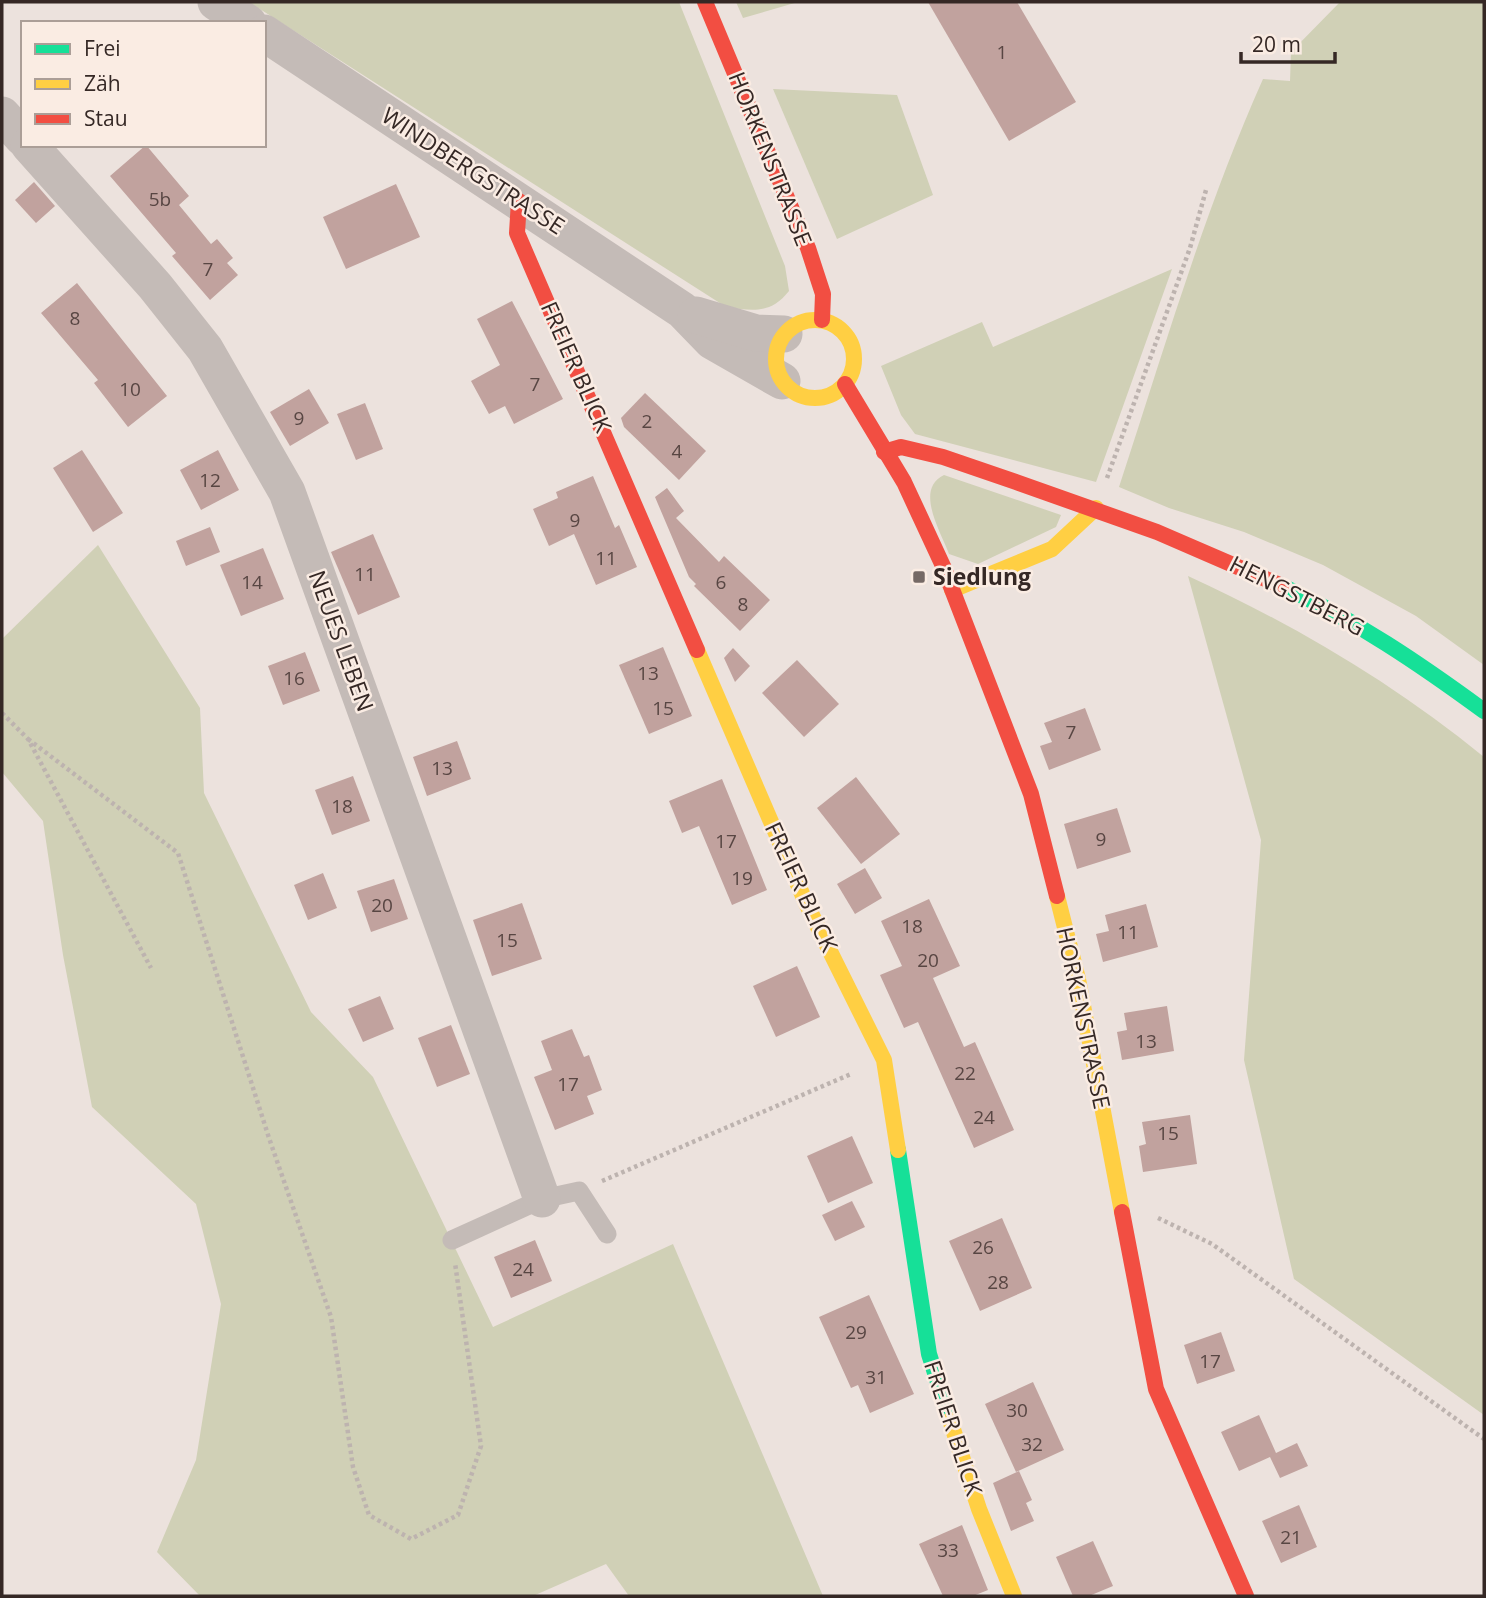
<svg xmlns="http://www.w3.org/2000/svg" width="1486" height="1598" font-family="'Open Sans',sans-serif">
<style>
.green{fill:#d0d0b6}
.building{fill:#c1a29e}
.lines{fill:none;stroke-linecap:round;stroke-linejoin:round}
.path{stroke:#bdb3af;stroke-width:4.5;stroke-dasharray:3.5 3.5;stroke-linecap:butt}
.lane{stroke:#c4bbb7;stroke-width:19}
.street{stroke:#c4bbb7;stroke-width:37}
.fast{stroke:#16e098;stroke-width:16}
.slow{stroke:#ffcf43;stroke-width:16}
.jam{stroke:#f24e42;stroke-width:16}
.poi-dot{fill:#756965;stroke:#faece3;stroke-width:2.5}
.labels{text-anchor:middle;stroke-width:5;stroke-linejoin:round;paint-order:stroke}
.number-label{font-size:19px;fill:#584643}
.street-label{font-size:23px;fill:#352825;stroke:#faece3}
.poi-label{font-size:23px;font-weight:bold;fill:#352825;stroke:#faece3;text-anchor:start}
</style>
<rect width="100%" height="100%" fill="#ece2dd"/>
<!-- green -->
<g class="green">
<path d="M249 2H679L785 266 789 291C771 314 753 311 726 307Z"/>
<path d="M736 2H798L743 18Z"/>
<path d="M1340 2H1484V665L1416 616 1323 565 1244 532 1169 508 1119 487C1164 350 1204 211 1263 79L1290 81 1291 52Z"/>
<path d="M773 89 897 95 933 195 837 239Z"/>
<path d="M1172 269 1096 482 915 434 901 415 881 366 982 322 993 347Z"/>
<path d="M944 475 1061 515 1056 527 978 564 949 554C941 532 914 489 944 475Z"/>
<path d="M98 545 200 708 204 793 311 1012 373 1077 493 1327 673 1244 823 1596H629L606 1564 533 1596H200L157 1552 196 1460 221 1304 196 1204 92 1107 63 955 43 821 2 772V639Z"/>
<path d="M1188 576C1295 625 1393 683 1484 757V1415L1294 1279 1244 1060 1261 840Z"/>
</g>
<!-- building -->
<g class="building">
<path d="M928 2H1017L1076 102 1009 141Z"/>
<path d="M146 145 189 196 179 205 211 244 217 239 233 258 227 263 238 275 210 300 172 256 176 253 110 176Z"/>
<path d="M34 182 55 206 36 223 15 200Z"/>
<path d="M396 184 420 237 346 269 323 217Z"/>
<path d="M77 283 167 396 128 427 94 383 98 380 41 313Z"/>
<path d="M512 301 563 399 514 424 505 406 489 414 471 381 500 365 477 319Z"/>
<path d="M309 389 329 423 290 446 270 412Z"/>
<path d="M645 393 706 451 679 480 624 427 621 418Z"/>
<path d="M365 403 383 449 356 460 337 414Z"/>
<path d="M82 450 123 513 93 532 53 468Z"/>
<path d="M218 450 239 490 201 510 180 470Z"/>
<path d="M593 476 615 528 619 525 637 567 596 585 574 534 549 546 533 509 558 498 556 492Z"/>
<path d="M667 488 684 511 676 518 719 562 724 556 770 600 740 631 694 586 696 584 689 577 655 497Z"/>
<path d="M210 527 220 552 186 566 176 541Z"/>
<path d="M373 534 400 597 358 615 331 552Z"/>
<path d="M263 548 284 599 241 616 220 565Z"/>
<path d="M663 647 692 716 649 734 619 665Z"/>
<path d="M733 648 750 666 735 682 724 658Z"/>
<path d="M305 652 320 691 283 705 268 666Z"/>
<path d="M797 660 839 704 804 737 762 693Z"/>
<path d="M1085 708 1101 750 1049 770 1040 746 1052 742 1044 723Z"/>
<path d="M457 741 471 779 427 796 413 757Z"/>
<path d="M353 776 370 821 332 835 315 790Z"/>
<path d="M856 777 900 834 861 864 817 808Z"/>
<path d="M722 779 767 890 732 905 699 826 682 833 669 801Z"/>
<path d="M1117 808 1131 852 1077 869 1064 824Z"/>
<path d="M865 868 882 898 855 914 837 884Z"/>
<path d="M323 873 337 908 308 920 294 885Z"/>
<path d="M394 879 408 919 371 932 357 891Z"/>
<path d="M929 899 960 966 933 978 964 1047 975 1042 1014 1130 974 1148 918 1022 904 1028 880 975 902 966 881 921Z"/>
<path d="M522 903 542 959 492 976 473 920Z"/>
<path d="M1146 904 1158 947 1103 962 1096 934 1109 931 1105 915Z"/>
<path d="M797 966 820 1017 776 1037 753 986Z"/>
<path d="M380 996 394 1029 363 1042 348 1009Z"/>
<path d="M1167 1006 1174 1051 1122 1060 1117 1032 1127 1030 1124 1013Z"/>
<path d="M451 1025 470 1074 437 1087 418 1038Z"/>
<path d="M572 1029 584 1057 589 1055 602 1090 587 1096 594 1114 555 1130 534 1077 552 1070 541 1041Z"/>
<path d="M1190 1115 1197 1164 1143 1172 1139 1146 1146 1144 1142 1122Z"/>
<path d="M852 1136 873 1183 828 1203 807 1156Z"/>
<path d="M852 1201 865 1227 835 1241 822 1215Z"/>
<path d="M1002 1218 1032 1288 980 1311 949 1241Z"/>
<path d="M535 1240 552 1281 511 1298 494 1257Z"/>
<path d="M869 1295 914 1394 870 1413 858 1385 851 1388 819 1317Z"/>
<path d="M1221 1332 1235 1371 1197 1384 1184 1345Z"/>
<path d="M1033 1382 1064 1450 1016 1472 985 1404Z"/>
<path d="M1259 1415 1276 1453 1297 1443 1308 1466 1280 1478 1270 1457 1239 1471 1221 1432Z"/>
<path d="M1019 1471 1032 1500 1026 1503 1034 1521 1011 1531 993 1483Z"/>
<path d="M1299 1505 1317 1547 1281 1563 1262 1521Z"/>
<path d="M962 1525 988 1590 973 1596H943L919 1544Z"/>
<path d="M1093 1541 1113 1586 1089 1596H1073L1056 1557Z"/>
</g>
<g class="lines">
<!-- path -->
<g class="path">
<path d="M1107 478 1190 248 1206 190"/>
<path d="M2 713 28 739 151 968"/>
<path d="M28 739 178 853 269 1138 331 1317 353 1467 369 1515 411 1539 458 1515 481 1446 455 1263"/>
<path d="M602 1181 851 1074"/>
<path d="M1158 1218 1212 1244 1484 1439"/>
</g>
<!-- lane -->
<path class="lane" d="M452 1240 542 1199 579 1191 607 1234"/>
<!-- street -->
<g class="street">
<path d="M216 2 248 23"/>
<path d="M264 33 682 310 712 341 782 381"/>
<path d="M2 115 23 138"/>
<path d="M29 145 155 286 205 349 287 492 542 1199"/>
<path d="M696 315 756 333 784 334"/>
</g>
<!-- fast -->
<g class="fast">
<path d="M1282 586C1355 620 1420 664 1484 711"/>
<path d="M898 1150 929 1354 950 1420"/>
</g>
<!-- slow -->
<g class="slow">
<circle cx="815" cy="359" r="39"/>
<path d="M952 590 1052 549 1096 508"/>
<path d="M697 650 806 903 884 1060 898 1150"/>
<path d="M1057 896 1078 979 1122 1212"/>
<path d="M950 1420 979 1509 1014 1596"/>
</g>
<!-- jam -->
<g class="jam">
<path d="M705 2 808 248 823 294 822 320"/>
<path d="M519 201 517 233 697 650"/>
<path d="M845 384 904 482 943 566 1031 794 1057 896"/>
<path d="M884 452 901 447 943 457 1016 482 1157 532 1282 586"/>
<path d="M1122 1212 1156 1389 1246 1596"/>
</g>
</g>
<!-- markers -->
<rect class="poi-dot" x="912" y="570" width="14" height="14" rx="3.5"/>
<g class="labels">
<!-- number labels -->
<g class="number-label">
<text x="1002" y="59">1</text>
<text x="160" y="206">5b</text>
<text x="208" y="276">7</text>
<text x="75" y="325">8</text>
<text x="535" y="391">7</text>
<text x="130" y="396">10</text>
<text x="299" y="425">9</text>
<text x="647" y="428">2</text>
<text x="677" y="458">4</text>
<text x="210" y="487">12</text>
<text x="575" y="527">9</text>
<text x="606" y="565">11</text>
<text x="365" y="581">11</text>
<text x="252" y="589">14</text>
<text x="721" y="589">6</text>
<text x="743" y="611">8</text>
<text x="648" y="680">13</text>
<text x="294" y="685">16</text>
<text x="663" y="715">15</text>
<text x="1071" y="739">7</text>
<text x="442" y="775">13</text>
<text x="342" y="813">18</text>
<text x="1101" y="846">9</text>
<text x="726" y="848">17</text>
<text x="742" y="885">19</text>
<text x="382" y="912">20</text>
<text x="912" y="933">18</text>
<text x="1128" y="939">11</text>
<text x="507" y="947">15</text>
<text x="928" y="967">20</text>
<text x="1146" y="1048">13</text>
<text x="965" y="1080">22</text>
<text x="568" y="1091">17</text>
<text x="984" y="1124">24</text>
<text x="1168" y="1140">15</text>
<text x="983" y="1254">26</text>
<text x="523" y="1276">24</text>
<text x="998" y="1289">28</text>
<text x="856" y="1339">29</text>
<text x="1210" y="1368">17</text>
<text x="876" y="1384">31</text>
<text x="1017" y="1417">30</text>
<text x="1032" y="1451">32</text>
<text x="1291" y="1544">21</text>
<text x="948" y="1557">33</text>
</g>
<!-- street labels -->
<g class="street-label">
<text transform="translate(770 159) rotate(68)" y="8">HORKENSTRASSE</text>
<text transform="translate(473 171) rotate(33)" y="8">WINDBERGSTRASSE</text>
<text transform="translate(576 367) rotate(66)" y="8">FREIER BLICK</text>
<text transform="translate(1297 596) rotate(27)" y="8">HENGSTBERG</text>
<text transform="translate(341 641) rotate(70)" y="8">NEUES LEBEN</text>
<text transform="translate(801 887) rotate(65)" y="8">FREIER BLICK</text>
<text transform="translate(1083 1018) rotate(78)" y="8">HORKENSTRASSE</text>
<text transform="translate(953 1428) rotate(72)" y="8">FREIER BLICK</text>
</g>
<!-- poi labels -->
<g class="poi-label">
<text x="933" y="585">Siedlung</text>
</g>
</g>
<!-- border -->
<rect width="1486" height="1598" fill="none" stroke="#352825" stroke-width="7"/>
<!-- legend -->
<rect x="21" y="21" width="245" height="126" fill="#faece3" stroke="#ab9e97" stroke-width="2"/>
<rect x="35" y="44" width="35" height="10" fill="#16e098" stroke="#ab9e97" stroke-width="2"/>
<text x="84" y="56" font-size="21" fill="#352825">Frei</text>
<rect x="35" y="79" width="35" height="10" fill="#ffcf43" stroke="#ab9e97" stroke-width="2"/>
<text x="84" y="91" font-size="21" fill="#352825">Zäh</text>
<rect x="35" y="114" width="35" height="10" fill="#f24e42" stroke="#ab9e97" stroke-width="2"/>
<text x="84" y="126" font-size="21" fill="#352825">Stau</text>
<!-- scale -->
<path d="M1241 52v10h94v-10" fill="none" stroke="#352825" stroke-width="3.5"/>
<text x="1252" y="52" font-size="21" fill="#352825" stroke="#faece3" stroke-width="5" paint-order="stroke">20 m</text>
</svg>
